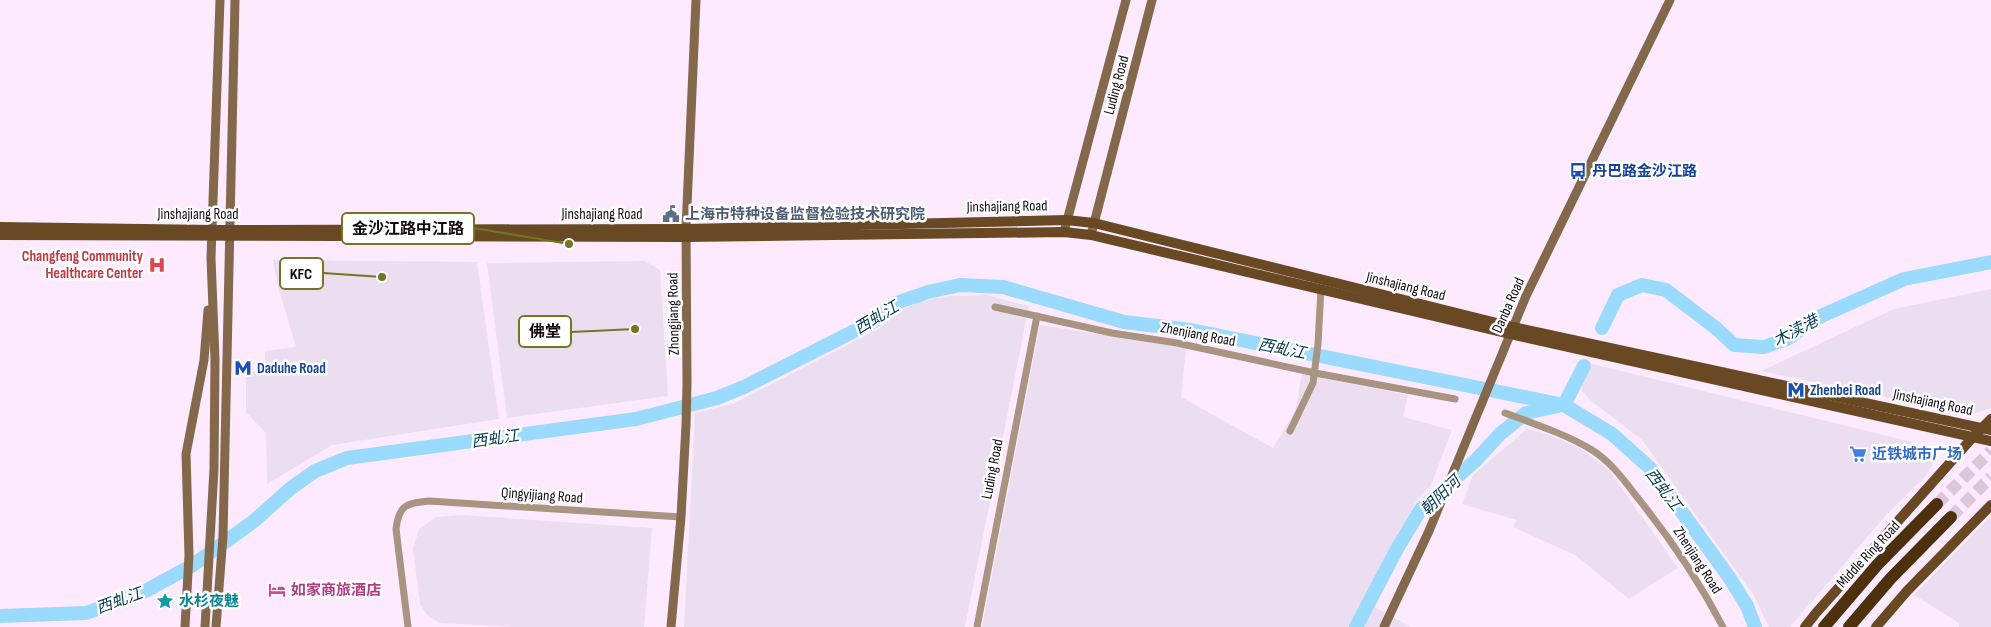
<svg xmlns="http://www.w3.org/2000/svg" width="1991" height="627" font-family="'Sofia Sans Condensed','Noto Sans SC',sans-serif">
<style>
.commercial{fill:#ebdef1}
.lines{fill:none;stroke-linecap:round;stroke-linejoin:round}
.river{stroke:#9adafd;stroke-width:14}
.highway-tunnel{stroke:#dac8da;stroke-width:12;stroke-dasharray:12 6;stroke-linecap:butt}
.street{stroke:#a89481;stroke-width:7}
.secondary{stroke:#84684b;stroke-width:9}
.primary{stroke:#694923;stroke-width:10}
.highway{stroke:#4d300c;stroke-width:12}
.labels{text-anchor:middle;stroke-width:5;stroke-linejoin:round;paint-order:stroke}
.street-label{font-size:15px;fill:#110a11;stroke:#fefefe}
.transit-label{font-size:15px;font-weight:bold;fill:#164399;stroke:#fefefe;text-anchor:start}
.service-label{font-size:15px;font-weight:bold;fill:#4e5e75;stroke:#fefefe;text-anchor:start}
.health-label{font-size:15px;font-weight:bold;fill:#be3a42;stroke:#fefefe;text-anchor:end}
.shop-label{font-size:15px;font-weight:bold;fill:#366cbe;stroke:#fefefe;text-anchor:start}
.hotel-label{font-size:15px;font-weight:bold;fill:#b23c85;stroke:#fefefe;text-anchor:start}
.culture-label{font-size:15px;font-weight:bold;fill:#0d838f;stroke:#fefefe;text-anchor:start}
.water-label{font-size:16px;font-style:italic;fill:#053c54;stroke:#fefefe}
.leader{fill:none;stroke:#737720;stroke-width:2}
.callout-dot{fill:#737720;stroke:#fefefe;stroke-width:2}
.callout{fill:#fefefe;stroke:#737720;stroke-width:2}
.callout-label{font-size:16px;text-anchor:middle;font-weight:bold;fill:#110a11}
</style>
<rect width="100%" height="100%" fill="#feeafe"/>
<!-- commercial -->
<g class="commercial">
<path d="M273 260 477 262 499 419 332 445 267 484 266 433 246 412V378L265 363V351L296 347 277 283Z"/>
<path d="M645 261 660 270 668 396 507 418 487 263Z"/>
<path d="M1991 289V408L1970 415 1761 371 1894 309Z"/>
<path d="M986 295 1029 306 965 627H684L695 413 733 404 880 328 896 313 919 302 948 296Z"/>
<path d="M1040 325 1186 348 1181 397 1273 448 1295 411 1302 374 1408 395 1403 417 1452 430 1431 485 1417 500 1364 601 1411 627H982Z"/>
<path d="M1589 363 1912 442 1932 456 1933 463 1927 475 1887 514 1790 627H1769L1753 594 1642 440 1590 400 1582 391 1581 379Z"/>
<path d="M1527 429 1544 433 1580 448 1609 470 1678 568 1629 599 1575 555 1513 527 1516 520 1462 504 1473 475Z"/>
<path d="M462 515 652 528 644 627H513L440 623 427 615 420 604 413 549 419 529 436 517Z"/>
<path d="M1991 516V627H1959V623L1914 595Z"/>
</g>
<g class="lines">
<!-- river -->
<g class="river">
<path d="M1602 328 1618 295 1642 285 1666 290 1717 329 1734 345 1764 347 1787 339 1819 317 1904 279 1991 262"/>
<path d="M1564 405 1584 366"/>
<path d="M0 616 86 613 140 594 193 565 254 521 291 488 315 471 347 458 636 419 717 398 744 387 874 321 896 303 928 292 960 285 1003 287 1124 322 1191 330 1564 405 1612 434 1650 468 1729 577 1747 606 1755 627"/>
<path d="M1356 627 1397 549 1421 509 1476 460 1500 434 1526 413 1558 406"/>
</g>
<!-- highway-tunnel -->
<g class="highway-tunnel">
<path d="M1937 504 1991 451"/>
<path d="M1951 517 1991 477"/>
</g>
<!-- street -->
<g class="street">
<path d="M995 307 1112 333 1177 343 1315 373 1455 399"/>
<path d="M1505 413C1532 423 1568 435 1592 450 1611 462 1624 480 1637 497 1670 538 1699 581 1723 627"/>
<path d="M1290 431 1313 383 1318 344 1321 289"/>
<path d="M408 627 396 529C399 505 406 503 429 501L681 517"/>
<path d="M977 627 1037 316"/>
</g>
<!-- secondary -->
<g class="secondary">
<path d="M1064 232 1126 0"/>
<path d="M1091 235 1152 0"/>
<path d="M185 627 189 555 186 454 204 360 208 310"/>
<path d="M205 627 214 469 215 360 211 258 220 0"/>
<path d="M216 627 223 536 235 0"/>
<path d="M671 627 681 517 686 425 687 383 686 229 696 0"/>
<path d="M1384 627 1429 531 1526 296 1670 0"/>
</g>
<!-- primary -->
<g class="primary">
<path d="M0 227 213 230 686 229 1066 220 1094 223 1513 327 1991 430"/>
<path d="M0 235 686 237 1064 232 1091 235 1510 334 1991 441"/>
<path d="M1805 627 1816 613 1973 437 1991 419"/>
<path d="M1876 627 1907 591 1991 505"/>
</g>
<!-- highway -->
<g class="highway">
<path d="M1824 627 1878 564 1937 504"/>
<path d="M1849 627 1891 578 1951 517"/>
</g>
</g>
<!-- icons -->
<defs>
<g id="bus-bare" transform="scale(1.35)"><path d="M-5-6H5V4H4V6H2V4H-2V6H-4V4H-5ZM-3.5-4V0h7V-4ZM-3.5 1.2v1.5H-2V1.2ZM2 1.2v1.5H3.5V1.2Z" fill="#1a4fb4" stroke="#fefefe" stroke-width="2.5" paint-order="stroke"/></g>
<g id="civic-bare" transform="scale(1.35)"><path d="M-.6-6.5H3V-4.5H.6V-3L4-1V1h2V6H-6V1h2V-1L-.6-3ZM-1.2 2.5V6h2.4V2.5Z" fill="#5c6f8a" stroke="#fefefe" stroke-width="2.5" paint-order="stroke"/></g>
<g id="hospital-bare" transform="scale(1.35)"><path d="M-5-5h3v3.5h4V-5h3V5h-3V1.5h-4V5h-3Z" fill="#e0444e" stroke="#fefefe" stroke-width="2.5" paint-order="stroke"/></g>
<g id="metro-bare" transform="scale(1.35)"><path d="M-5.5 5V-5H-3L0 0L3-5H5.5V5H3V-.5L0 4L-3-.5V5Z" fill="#1a4fb4" stroke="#fefefe" stroke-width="2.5" paint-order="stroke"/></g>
<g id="supermarket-bare" transform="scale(1.35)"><path d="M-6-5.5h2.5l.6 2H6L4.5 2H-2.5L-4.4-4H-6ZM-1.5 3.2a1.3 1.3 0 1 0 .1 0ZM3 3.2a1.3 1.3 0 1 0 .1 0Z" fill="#3f7fe0" stroke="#fefefe" stroke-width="2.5" paint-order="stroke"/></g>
<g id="hotel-bare" transform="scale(1.35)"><path d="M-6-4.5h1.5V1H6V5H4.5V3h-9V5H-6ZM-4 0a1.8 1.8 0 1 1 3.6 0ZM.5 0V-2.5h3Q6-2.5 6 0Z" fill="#d1479c" stroke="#fefefe" stroke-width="2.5" paint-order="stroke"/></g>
<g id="sight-bare" transform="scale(1.35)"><path d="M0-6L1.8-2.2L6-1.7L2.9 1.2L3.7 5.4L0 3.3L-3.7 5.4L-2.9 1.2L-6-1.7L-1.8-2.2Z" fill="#0f9aa8" stroke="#fefefe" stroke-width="2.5" paint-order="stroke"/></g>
</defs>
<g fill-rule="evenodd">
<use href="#bus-bare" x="1578" y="171"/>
<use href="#civic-bare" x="671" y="214"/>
<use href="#hospital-bare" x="157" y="265"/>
<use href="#metro-bare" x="243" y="368"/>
<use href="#metro-bare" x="1796" y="390"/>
<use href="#supermarket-bare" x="1858" y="454"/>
<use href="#hotel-bare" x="277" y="590"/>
<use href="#sight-bare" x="165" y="601"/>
</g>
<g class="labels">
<!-- street labels -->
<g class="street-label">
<text transform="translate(1116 85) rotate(-75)" y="5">Luding Road</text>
<text transform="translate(1007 206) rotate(-1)" y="5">Jinshajiang Road</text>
<text x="198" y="219">Jinshajiang Road</text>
<text x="602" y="219">Jinshajiang Road</text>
<text transform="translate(1406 286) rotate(14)" y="5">Jinshajiang Road</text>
<text transform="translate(1508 305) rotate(-66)" y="5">Danba Road</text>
<text transform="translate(673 314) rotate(-91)" y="5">Zhongjiang Road</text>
<text transform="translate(1198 334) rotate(11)" y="5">Zhenjiang Road</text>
<text transform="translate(1933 402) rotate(12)" y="5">Jinshajiang Road</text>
<text transform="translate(992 469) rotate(-79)" y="5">Luding Road</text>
<text transform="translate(542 495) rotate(4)" y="5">Qingyijiang Road</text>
<text transform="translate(1868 554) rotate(-47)" y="5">Middle Ring Road</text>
<text transform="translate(1698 560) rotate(57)" y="5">Zhenjiang Road</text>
</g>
<!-- transit labels -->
<g class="transit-label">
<text x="1592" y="176">丹巴路金沙江路</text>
<text x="257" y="373">Daduhe Road</text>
<text x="1810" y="395">Zhenbei Road</text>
</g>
<!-- service labels -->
<g class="service-label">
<text x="685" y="219">上海市特种设备监督检验技术研究院</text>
</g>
<!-- health labels -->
<g class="health-label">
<text x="143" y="261">Changfeng Community<tspan x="143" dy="17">Healthcare Center</tspan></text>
</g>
<!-- shop labels -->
<g class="shop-label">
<text x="1872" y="459">近铁城市广场</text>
</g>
<!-- hotel labels -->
<g class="hotel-label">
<text x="291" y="595">如家商旅酒店</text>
</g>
<!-- culture labels -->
<g class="culture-label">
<text x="179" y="606">水杉夜魅</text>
</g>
<!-- water labels -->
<g class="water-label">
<text transform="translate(876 317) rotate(-31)" y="6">西虬江</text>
<text transform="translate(1795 330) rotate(-28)" y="6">木渎港</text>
<text transform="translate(1282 348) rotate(11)" y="6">西虬江</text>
<text transform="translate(495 438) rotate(-8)" y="6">西虬江</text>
<text transform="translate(1664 489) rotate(53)" y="6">西虬江</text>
<text transform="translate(1440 495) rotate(-44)" y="6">朝阳河</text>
<text transform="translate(119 600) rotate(-20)" y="6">西虬江</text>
</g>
</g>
<!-- callouts -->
<path class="leader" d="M569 244L474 228M382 277L323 273M635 329L571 332"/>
<g class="callout-dot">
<circle cx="569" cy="244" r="5"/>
<circle cx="382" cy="277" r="5"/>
<circle cx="635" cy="329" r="5"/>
</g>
<g class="callout">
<rect x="342" y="213" width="132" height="31" rx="5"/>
<rect x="280" y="258" width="43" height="31" rx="5"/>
<rect x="519" y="316" width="52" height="31" rx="5"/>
</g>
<g class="callout-label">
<text x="408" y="234">金沙江路中江路</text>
<text x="301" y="279">KFC</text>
<text x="545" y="337">佛堂</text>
</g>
</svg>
